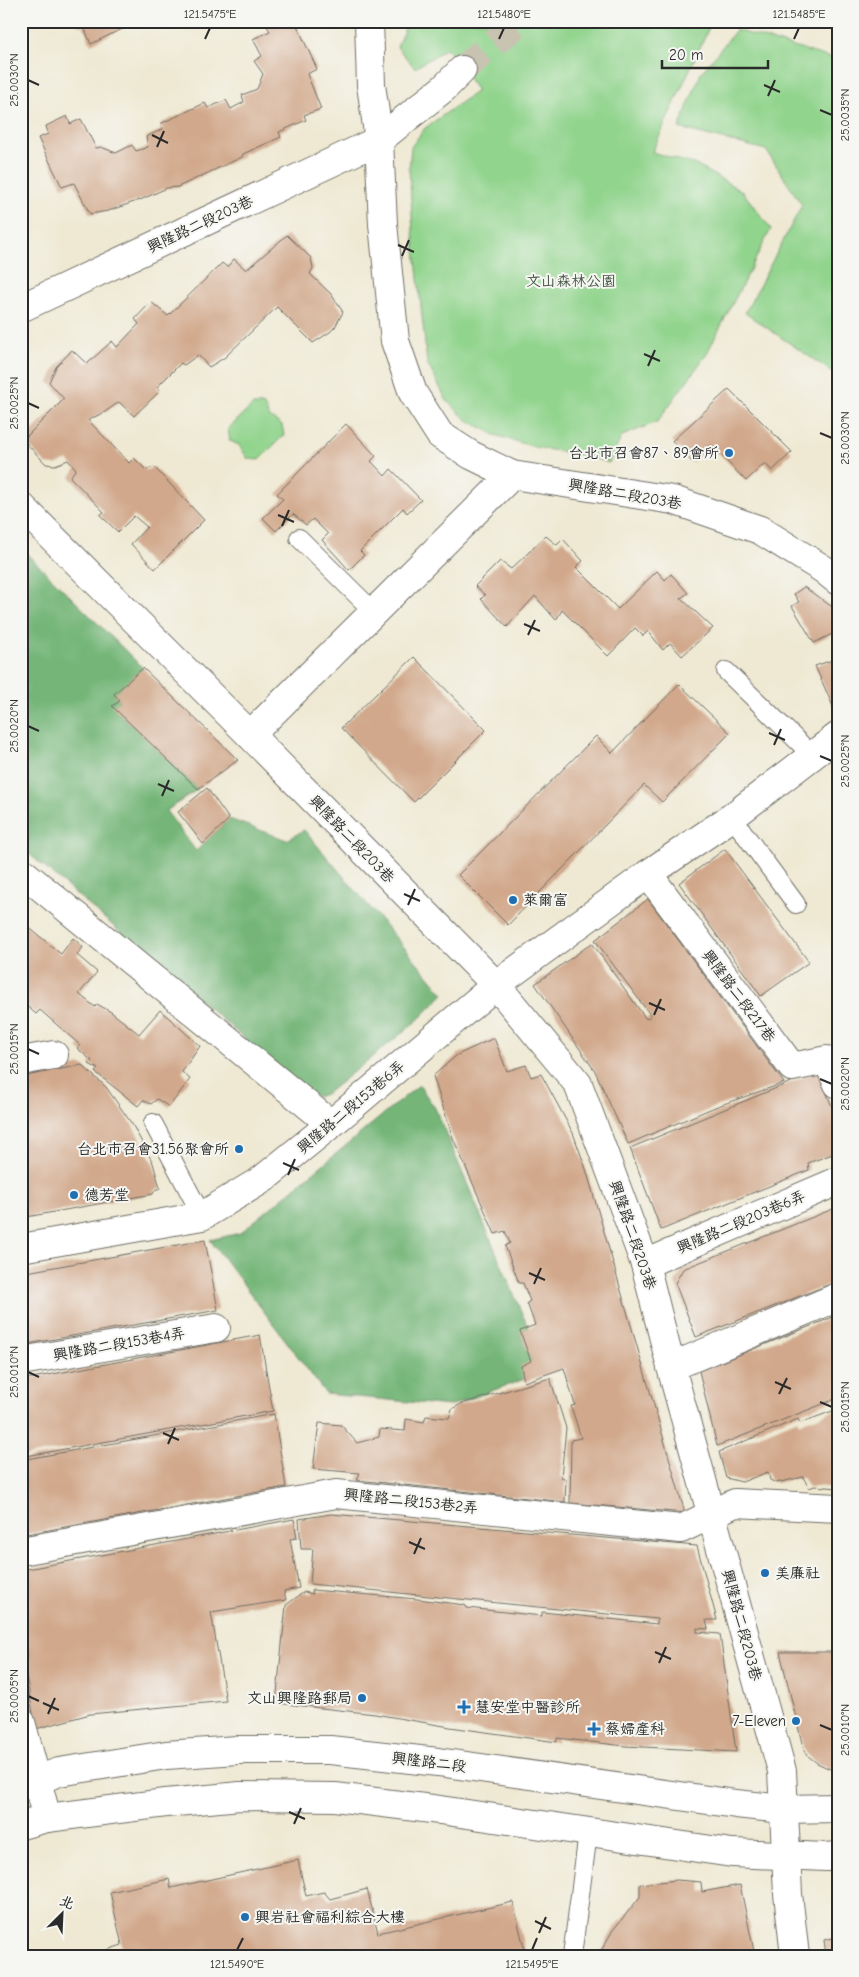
<svg xmlns="http://www.w3.org/2000/svg" width="859" height="1977" font-family="'Comic Neue','LXGW WenKai TC',sans-serif">
<style>
.green{fill:#91d48d;stroke:#5e805c}
.forest{fill:#74b678;stroke:#507052}
.building{fill:#d1a88b}
.lines{fill:none;stroke-linecap:round;stroke-linejoin:round}
.street-tunnel{stroke:#c8c3b1;stroke-width:28;stroke-dasharray:28 14;stroke-linecap:butt}
.lane-casing{stroke:#706e66;stroke-width:20}
.street-casing{stroke:#706e66;stroke-width:30}
.secondary-casing{stroke:#706e66;stroke-width:30}
.lane{stroke:#fff;stroke-width:18}
.street{stroke:#fff;stroke-width:28}
.secondary{stroke:#fff;stroke-width:28}
.ticks{fill:none;stroke:#2b2b2b;stroke-width:2}
.poi-dot{fill:#1f6fb2;stroke:#f6f6f2;stroke-width:2}
.labels{text-anchor:middle;stroke-width:4;stroke-linejoin:round;paint-order:stroke}
.street-label{font-size:15px;fill:#2b2b2b;stroke:#f6f6f2}
.park-label{font-size:15px;fill:#454;stroke:#f6f6f2}
.poi-label{font-size:15px;fill:#2b2b2b;stroke:#f6f6f2;text-anchor:start}
.neatline{fill:none;stroke:#2b2b2b;stroke-width:2}
.ticks-label{font-size:12px;text-anchor:middle;fill:#2b2b2b}
</style>
<rect width="100%" height="100%" fill="#f6f6f2"/>
<filter id="ink" filterUnits="userSpaceOnUse"><feTurbulence type="fractalNoise" baseFrequency=".02" numOctaves="2"/><feDisplacementMap in="SourceGraphic" scale="10" xChannelSelector="R" yChannelSelector="G"/><feConvolveMatrix kernelMatrix="1 2 1 2 8 2 1 2 1" color-interpolation-filters="sRGB"/></filter>
<filter id="wash" filterUnits="userSpaceOnUse"><feTurbulence type="fractalNoise" baseFrequency=".0096" numOctaves="4" result="noise"/><feDisplacementMap in="SourceGraphic" scale="20" xChannelSelector="R" yChannelSelector="G"/><feGaussianBlur stdDeviation="1.12" result="paint"/><feColorMatrix in="noise" values="0 0 0 0 0 0 0 0 0 0 0 0 0 0 0 0 0 1.4 0 .05"/><feComposite in="paint" operator="in"/></filter>
<g filter="url(#wash)">
<rect width="100%" height="100%" fill="#efe9d3"/>
<!-- green -->
<g class="green">
<path d="M408 21H712L652 152 696 165 742 191 771 229 706 355 657 422 622 436 609 463 588 456 534 447 495 435 467 420 447 401 427 363 413 231 409 168 411 147 425 128 477 91 447 48 415 68 397 47Z"/>
<path d="M736 30 838 60V376L745 313 802 205 766 150 679 128 701 73Z"/>
<path d="M253 405H264L269 417 282 425 284 435 259 460 248 459 239 445 230 441 228 429Z"/>
</g>
<!-- forest -->
<g class="forest">
<path d="M21 548 143 668 115 694 120 701 113 707 198 789 166 811 196 851 229 819 287 840 304 830 444 994 416 1022 327 1093 317 1097 266 1057 21 847Z"/>
<path d="M419 1085 435 1108 527 1325 533 1376 450 1406 326 1394 210 1240 240 1233Z"/>
</g>
<g id="blocks">
<!-- building -->
<g class="building">
<path d="M76 21H131L132 24 91 44 83 25 79 26Z"/>
<path d="M273 21H295L317 69 307 74 321 109 304 115 306 120 279 132 281 137 243 154 242 157 178 187 167 188 140 200 108 211 90 214 74 183 62 187 38 138 48 134 46 126 67 116 70 124 81 119 96 148 101 147 116 153 132 145 136 151 148 147 146 137 163 129 160 124 205 103 208 108 226 100 231 109 244 102 242 95 257 89 263 74 254 61 262 56 253 39 270 31 266 25Z"/>
<path d="M287 235 311 258 313 268 310 274 331 294 343 312 335 327 330 332 313 343 277 307 224 358 209 367 198 355 184 365 181 363 157 387 160 391 134 416 119 402 105 412 88 420 129 463 134 458 146 470 154 467 204 520 155 569 131 544 147 527 134 516 118 532 100 515 104 512 70 477 76 469 68 460 55 465 46 464 23 440 64 399 49 382 56 367 72 350 87 364 112 341 117 347 139 324 135 319 151 302 168 316 222 263 227 267 234 259 246 270Z"/>
<path d="M729 389 792 452 772 471 765 463 746 481 711 445 692 462 672 441Z"/>
<path d="M346 424 376 456 371 461 385 476 391 469 421 500 407 513 403 508 360 551 364 555 349 570 322 540 328 534 313 519 306 525 293 514 276 531 263 518 283 499 277 494Z"/>
<path d="M546 536 557 545 563 539 583 561 576 567 618 609 657 571 665 580 671 574 688 593 681 598 713 628 682 656 670 643 663 650 648 631 643 636 635 628 608 656 562 610 556 620 535 596 507 627 481 599 485 595 475 586 500 561 511 569Z"/>
<path d="M804 587 838 611V637L836 632 814 643 792 606 799 602 794 594Z"/>
<path d="M414 657 486 730 414 802 341 728Z"/>
<path d="M838 658V711L836 713 815 666Z"/>
<path d="M143 668 238 760 198 789 112 706 120 701 114 694Z"/>
<path d="M679 684 730 733 662 802 644 785 508 925 458 875 596 736 612 753Z"/>
<path d="M207 788 229 819 203 844 178 812Z"/>
<path d="M725 849 809 962 761 996 679 883Z"/>
<path d="M648 899 784 1083 715 1107 628 1144 595 1071 535 984 592 943 646 1019 651 1016 595 940Z"/>
<path d="M21 921 61 954 73 938 83 947 77 955 97 972 79 994 95 1007 97 1004 111 1012 139 1034 160 1010 200 1046 182 1072 190 1079 169 1107 157 1099 151 1104 143 1100 138 1106 95 1072 98 1069 89 1064 92 1061 77 1048 80 1045 40 1010 36 1014 21 1001Z"/>
<path d="M494 1038 507 1071 526 1065 531 1077 541 1074 573 1133 586 1169 685 1513 570 1503 571 1440 581 1438 571 1406 575 1405 564 1368 524 1382 521 1366 531 1361 520 1331 535 1325 527 1303 530 1301 523 1283H519L505 1246 510 1243 505 1231 495 1234 453 1138 433 1076 457 1055Z"/>
<path d="M82 1065 106 1087 132 1124 153 1163 160 1188 155 1190 153 1194 21 1218V1077Z"/>
<path d="M818 1071 838 1122V1152L808 1163 809 1170 661 1230 630 1148Z"/>
<path d="M838 1207V1281L696 1337 675 1283 683 1269Z"/>
<path d="M205 1240 218 1310 21 1345V1273Z"/>
<path d="M838 1315V1398L717 1446 699 1371Z"/>
<path d="M260 1335 273 1411 21 1457V1380Z"/>
<path d="M550 1378 566 1428 561 1477 566 1479 565 1502 357 1480 360 1473 313 1469 319 1423 341 1425 357 1443 379 1437 380 1429 405 1431 406 1419 424 1422 426 1416 449 1418 452 1409 461 1404Z"/>
<path d="M838 1409V1488L815 1486 809 1488 803 1477 776 1483 770 1480 768 1472 742 1482 726 1478 719 1452 798 1419 800 1423Z"/>
<path d="M274 1414 286 1487 21 1535V1460Z"/>
<path d="M331 1514 697 1546 717 1620H706L708 1629 697 1628V1632L720 1634 736 1752 625 1746 557 1738V1742L450 1727 375 1714 276 1703 286 1605 304 1592 313 1594 312 1590 417 1599 465 1605 467 1608 542 1616V1612L657 1624V1619L310 1584 313 1549H301L299 1519Z"/>
<path d="M294 1519 297 1538 290 1539 299 1588 284 1591 286 1600 211 1612 226 1701 90 1714 36 1729 23 1659 27 1658 25 1644 21 1645 22 1570Z"/>
<path d="M780 1652H838V1768L830 1769 817 1763 808 1756 803 1747Z"/>
<path d="M298 1860 306 1896 324 1892 330 1899 367 1889 378 1933 513 1902 526 1956H106L104 1951 122 1945 110 1892 169 1879 171 1888Z"/>
<path d="M677 1880 701 1882 702 1892 740 1885 755 1956H598L613 1930 640 1897V1884Z"/>
<path d="M838 1937V1956H826L824 1940Z"/>
</g>
</g>
</g>
<g filter="url(#ink)">
<use href="#blocks" fill-opacity="0" stroke="#706e66" stroke-width="1"/>
<g class="lines">
<!-- street-tunnel -->
<path class="street-tunnel" d="M462 70 520 21"/>
<!-- lane casing -->
<g class="lane-casing">
<g id="lane">
<path d="M299 538 374 612"/>
<path d="M726 671 812 755"/>
<path d="M732 817 796 904"/>
<path d="M153 1123 202 1216"/>
<path d="M572 1956 588 1833"/>
</g>
</g>
<!-- street casing -->
<g class="street-casing">
<g id="street">
<path d="M369 21 371 85 379 140 383 224 395 341 413 393 440 435 471 455 512 475 673 500 760 530 823 569 838 581"/>
<path d="M21 308 379 140 444 88 462 70"/>
<path d="M21 506 250 735 496 985 578 1084 645 1264 671 1367 782 1771 788 1894 795 1956"/>
<path d="M250 735 512 475"/>
<path d="M21 871 331 1124"/>
<path d="M648 874 792 1067 827 1060 838 1084"/>
<path d="M21 1061 54 1055"/>
<path d="M21 1248 202 1216 263 1179 331 1124 496 985 648 874 732 817 838 736"/>
<path d="M645 1264 838 1181"/>
<path d="M21 1361 216 1328"/>
<path d="M671 1367 838 1297"/>
<path d="M21 1551 336 1494 681 1529 735 1503 838 1508"/>
<path d="M21 1722 47 1818"/>
</g>
</g>
<!-- secondary casing -->
<g class="secondary-casing">
<g id="secondary">
<path d="M21 1786 59 1772 166 1755 237 1750H330L438 1762 736 1804 783 1809 838 1808"/>
<path d="M21 1825 47 1818 166 1803 240 1796 335 1797 440 1810 732 1853 826 1857 838 1856"/>
</g>
</g>
<!-- lane -->
<use href="#lane" class="lane"/>
<!-- street -->
<use href="#street" class="street"/>
<!-- secondary -->
<use href="#secondary" class="secondary"/>
</g>
</g>
<!-- ticks -->
<path class="ticks" d="M205 39 210 28M499 39 504 28M794 39 799 28M28 80 39 85M764 85 780 92M768 96 775 80M820 110 832 115M152 135 168 143M157 147 164 131M398 245 414 252M402 256 409 240M644 354 660 361M648 366 655 350M28 403 39 408M820 433 832 438M278 515 294 522M282 526 289 510M524 624 540 631M528 635 535 620M28 726 39 731M769 733 785 740M774 745 781 729M820 756 832 761M158 784 174 791M162 796 169 780M404 894 420 901M408 905 415 889M649 1003 665 1010M654 1015 661 999M28 1049 39 1054M820 1079 832 1084M283 1163 299 1170M288 1175 295 1159M529 1273 545 1280M534 1284 541 1268M28 1372 39 1377M775 1382 791 1389M779 1394 787 1378M820 1402 832 1407M163 1433 179 1440M168 1444 175 1428M409 1542 425 1549M414 1554 421 1538M655 1652 671 1659M659 1663 666 1647M28 1696 39 1701M43 1703 59 1710M48 1714 55 1698M820 1725 832 1730M289 1812 305 1819M294 1824 301 1808M535 1921 551 1929M539 1933 546 1917M237 1950 243 1938M532 1950 537 1938"/>
<!-- markers -->
<g class="poi-dot">
<circle cx="729" cy="453" r="5"/>
<circle cx="513" cy="900" r="5"/>
<circle cx="239" cy="1149" r="5"/>
<circle cx="74" cy="1195" r="5"/>
<circle cx="765" cy="1573" r="5"/>
<circle cx="362" cy="1698" r="5"/>
<path d="M461.5 1699.5h5v5h5v5h-5v5h-5v-5h-5v-5h5z"/>
<circle cx="796" cy="1721" r="5"/>
<path d="M591.5 1721.5h5v5h5v5h-5v5h-5v-5h-5v-5h5z"/>
<circle cx="245" cy="1917" r="5"/>
</g>
<g class="labels">
<!-- street labels -->
<g class="street-label">
<text transform="translate(200 224) rotate(-25)" y="5">興隆路二段203巷</text>
<text transform="translate(625 494) rotate(10)" y="5">興隆路二段203巷</text>
<text transform="translate(352 839) rotate(46)" y="5">興隆路二段203巷</text>
<text transform="translate(739 996) rotate(53)" y="5">興隆路二段217巷</text>
<text transform="translate(351 1107) rotate(-40)" y="5">興隆路二段153巷6弄</text>
<text transform="translate(741 1222) rotate(-23)" y="5">興隆路二段203巷6弄</text>
<text transform="translate(633 1235) rotate(71)" y="5">興隆路二段203巷</text>
<text transform="translate(119 1344) rotate(-10)" y="5">興隆路二段153巷4弄</text>
<text transform="translate(411 1501) rotate(6)" y="5">興隆路二段153巷2弄</text>
<text transform="translate(742 1625) rotate(75)" y="5">興隆路二段203巷</text>
<text transform="translate(429 1762) rotate(7)" y="5">興隆路二段</text>
</g>
<!-- park labels -->
<g class="park-label">
<text x="571" y="286">文山森林公園</text>
</g>
<!-- poi labels -->
<g class="poi-label">
<text x="719" y="458" text-anchor="end">台北市召會87、89會所</text>
<text x="523" y="905">萊爾富</text>
<text x="229" y="1154" text-anchor="end">台北市召會31.56聚會所</text>
<text x="84" y="1200">德芳堂</text>
<text x="775" y="1578">美廉社</text>
<text x="352" y="1703" text-anchor="end">文山興隆路郵局</text>
<text x="475" y="1712">慧安堂中醫診所</text>
<text x="786" y="1726" text-anchor="end">7-Eleven</text>
<text x="605" y="1734">蔡婦產科</text>
<text x="255" y="1922">興岩社會福利綜合大樓</text>
</g>
</g>
<!-- margin -->
<rect width="859" height="1977" fill="none" stroke="#f6f6f2" stroke-width="55"/>
<!-- north arrow -->
<g transform="translate(62 1914) rotate(24)" stroke="#f6f6f2" stroke-width="4" paint-order="stroke">
<path d="M0-4L9 19L0 12L-9 19Z" fill="#2b2b2b"/>
<text y="-8" font-size="14" font-weight="bold" text-anchor="middle" fill="#2b2b2b">北</text>
</g>
<!-- scale -->
<path d="M662 60v8h106v-8" fill="none" stroke="#2b2b2b" stroke-width="2.5"/>
<text x="669" y="60" font-size="15" fill="#2b2b2b" stroke="#f6f6f2" stroke-width="4" paint-order="stroke">20 m</text>
<rect x="28" y="28" width="804" height="1922" class="neatline"/>
<g class="ticks-label">
<text x="210" y="18">121.5475°E</text>
<text x="504" y="18">121.5480°E</text>
<text x="799" y="18">121.5485°E</text>
<text transform="translate(14 80) rotate(-90)" y="4">25.0030°N</text>
<text transform="translate(845 115) rotate(-90)" y="4">25.0035°N</text>
<text transform="translate(14 403) rotate(-90)" y="4">25.0025°N</text>
<text transform="translate(845 438) rotate(-90)" y="4">25.0030°N</text>
<text transform="translate(14 726) rotate(-90)" y="4">25.0020°N</text>
<text transform="translate(845 761) rotate(-90)" y="4">25.0025°N</text>
<text transform="translate(14 1049) rotate(-90)" y="4">25.0015°N</text>
<text transform="translate(845 1084) rotate(-90)" y="4">25.0020°N</text>
<text transform="translate(14 1372) rotate(-90)" y="4">25.0010°N</text>
<text transform="translate(845 1407) rotate(-90)" y="4">25.0015°N</text>
<text transform="translate(14 1696) rotate(-90)" y="4">25.0005°N</text>
<text transform="translate(845 1730) rotate(-90)" y="4">25.0010°N</text>
<text x="237" y="1968">121.5490°E</text>
<text x="532" y="1968">121.5495°E</text>
</g>
</svg>
